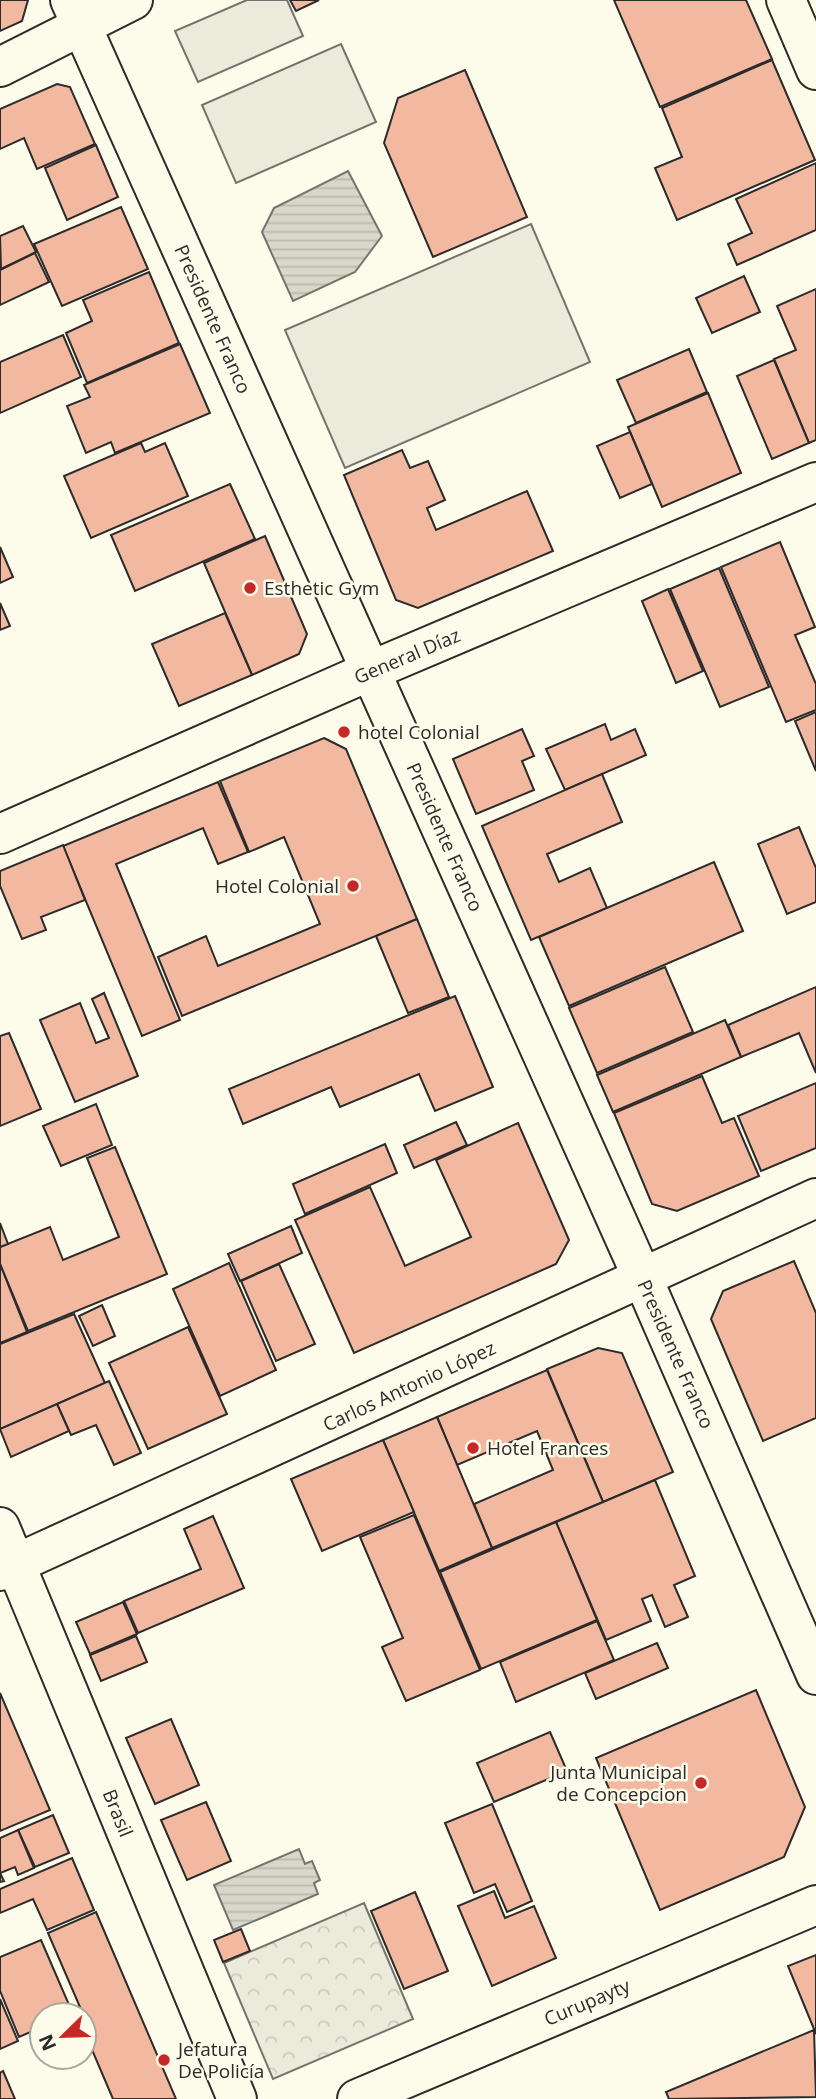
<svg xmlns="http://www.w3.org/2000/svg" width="816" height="2099" font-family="'Open Sans',sans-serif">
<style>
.green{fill:#ecebdb;stroke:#74746e;stroke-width:2}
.forest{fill:url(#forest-crowns);stroke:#74746e;stroke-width:2}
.water{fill:url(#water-rules);stroke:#74746e;stroke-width:2}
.building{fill:#f2b8a0;stroke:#2b2b2b;stroke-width:2}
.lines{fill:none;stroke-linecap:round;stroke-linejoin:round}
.street-casing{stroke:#2b2b2b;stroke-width:42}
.secondary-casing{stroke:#2b2b2b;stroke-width:42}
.street{stroke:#fdfbea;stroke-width:38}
.secondary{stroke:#fdfbea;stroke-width:38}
.poi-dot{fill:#c62828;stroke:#fdfbea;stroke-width:2.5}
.labels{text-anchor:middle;stroke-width:5;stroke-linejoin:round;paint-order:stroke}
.street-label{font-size:19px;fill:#2b2b2b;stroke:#fdfbea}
.poi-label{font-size:19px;fill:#2b2b2b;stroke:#fdfbea;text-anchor:start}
</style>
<defs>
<pattern id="forest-crowns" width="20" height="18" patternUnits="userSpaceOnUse" patternTransform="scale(1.75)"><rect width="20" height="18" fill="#ecebdb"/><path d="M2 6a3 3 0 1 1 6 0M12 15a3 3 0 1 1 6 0" fill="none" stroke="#cbcabc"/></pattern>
<pattern id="water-rules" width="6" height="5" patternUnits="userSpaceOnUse" patternTransform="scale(1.75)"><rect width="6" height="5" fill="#d8d7c9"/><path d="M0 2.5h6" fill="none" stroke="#bab9ad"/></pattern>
</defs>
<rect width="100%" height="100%" fill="#fdfbea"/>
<!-- green -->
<g class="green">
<path d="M247 0H287L303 36 198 82 175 31Z"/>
<path d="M341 44 376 122 236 183 202 105Z"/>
<path d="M531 224 590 362 345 468 285 330Z"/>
</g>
<!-- forest -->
<path class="forest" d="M364 1903 413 2019 273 2079 224 1963Z"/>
<!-- water -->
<g class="water">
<path d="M348 171 382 236 355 272 293 301 262 232 274 208Z"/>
<path d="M299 1849 305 1864 312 1861 320 1880 314 1883 318 1894 233 1930 214 1885Z"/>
</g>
<!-- building -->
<g class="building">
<path d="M0 0H28L22 21 0 31Z"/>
<path d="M290 0H319L296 11Z"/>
<path d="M614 0H746L772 59 660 107Z"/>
<path d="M772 60 815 160 677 220 655 168 682 157 662 108Z"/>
<path d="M465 70 527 217 433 257 384 143 398 98Z"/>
<path d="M57 84 70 87 95 144 37 169 24 138 0 149V109Z"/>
<path d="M96 145 118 197 67 220 45 168Z"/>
<path d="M816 163V230L737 265 728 244 752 233 736 199Z"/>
<path d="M121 207 148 269 62 306 34 244Z"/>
<path d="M23 226 36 252 1 269 0 236Z"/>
<path d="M35 253 49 282 0 305V270Z"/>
<path d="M149 272 179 343 87 383 66 333 92 321 83 300Z"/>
<path d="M744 276 760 312 712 333 696 298Z"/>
<path d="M816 289V440L809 443 774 359 796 350 777 306Z"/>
<path d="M63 335 81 377 0 413V362Z"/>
<path d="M180 344 210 413 115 453 111 442 86 453 67 406 90 397 84 385Z"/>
<path d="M689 349 707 392 636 423 617 380Z"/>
<path d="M774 360 809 443 772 459 737 376Z"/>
<path d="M708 393 741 473 662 507 628 427Z"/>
<path d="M630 432 652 484 620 498 597 446Z"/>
<path d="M141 443 145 452 165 443 188 496 91 538 64 476Z"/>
<path d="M402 450 410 468 428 461 445 500 427 508 436 530 527 491 553 551 418 608 396 600 344 475Z"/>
<path d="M230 484 255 539 135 591 111 535Z"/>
<path d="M265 536 307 634 299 654 252 675 204 563Z"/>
<path d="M780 542 815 627 795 635 816 684V710L786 722 721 567Z"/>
<path d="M0 547 13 577 0 583Z"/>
<path d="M719 568 769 687 720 707 670 589Z"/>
<path d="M668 589 703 671 676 683 642 601Z"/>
<path d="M0 603 10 626 0 630Z"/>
<path d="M225 613 252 675 179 706 152 644Z"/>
<path d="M816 712V771L795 721Z"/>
<path d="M605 724 611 740 635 729 646 755 565 790 546 749Z"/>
<path d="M522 729 534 756 522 761 534 790 476 814 453 759Z"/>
<path d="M324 738 346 749 417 919 182 1016 158 957 206 936 218 966 320 924 284 837 249 852 220 781Z"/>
<path d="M602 774 622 822 547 854 559 882 590 868 607 908 531 940 482 826Z"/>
<path d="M218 782 248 852 218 864 203 828 116 864 180 1020 142 1036 63 846Z"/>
<path d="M799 827 816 868V902L787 914 758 844Z"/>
<path d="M63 845 85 900 41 917 46 930 22 939 0 886V871Z"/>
<path d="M714 862 743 931 569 1006 539 937Z"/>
<path d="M417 919 449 997 408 1013 376 936Z"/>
<path d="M665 967 693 1032 597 1073 569 1008Z"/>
<path d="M816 987V1073L799 1033 741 1057 728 1025Z"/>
<path d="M104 993 138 1076 75 1102 40 1020 80 1003 96 1043 109 1038 92 999Z"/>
<path d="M455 996 493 1087 435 1111 419 1074 340 1107 331 1087 243 1124 229 1089Z"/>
<path d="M725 1020 741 1057 613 1112 597 1075Z"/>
<path d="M9 1033 41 1109 0 1126V1036Z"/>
<path d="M702 1076 722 1123 734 1118 759 1176 677 1211 652 1204 614 1113Z"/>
<path d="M816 1083V1148L761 1171 738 1116Z"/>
<path d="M96 1104 112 1145 61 1166 43 1126Z"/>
<path d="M456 1122 467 1145 414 1168 404 1145Z"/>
<path d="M518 1123 569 1240 556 1264 354 1353 295 1220 370 1187 405 1266 471 1237 436 1160Z"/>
<path d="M385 1144 397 1173 305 1214 293 1184Z"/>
<path d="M115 1147 167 1274 28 1331 0 1264V1247L50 1227 63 1260 119 1237 87 1158Z"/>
<path d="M0 1223 8 1244 0 1247Z"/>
<path d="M291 1226 302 1253 240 1281 228 1254Z"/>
<path d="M794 1261 816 1313V1418L763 1441 711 1319 723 1291Z"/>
<path d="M229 1263 276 1370 220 1396 173 1289Z"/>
<path d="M0 1264 27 1332 0 1343Z"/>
<path d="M279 1264 315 1344 276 1361 241 1281Z"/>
<path d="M102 1305 115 1336 93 1346 79 1316Z"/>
<path d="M74 1314 105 1383 0 1429V1344Z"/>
<path d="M188 1327 227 1414 148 1449 109 1363Z"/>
<path d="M598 1348 622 1353 673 1472 603 1502 547 1369Z"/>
<path d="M547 1370 603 1502 492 1548 474 1504 553 1470 537 1431 457 1465 437 1417Z"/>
<path d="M109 1381 141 1453 114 1465 96 1425 71 1435 57 1404Z"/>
<path d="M57 1404 69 1431 11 1457 0 1429Z"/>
<path d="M437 1417 492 1548 439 1571 383 1440Z"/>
<path d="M383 1440 414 1512 322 1551 291 1479Z"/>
<path d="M655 1480 695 1576 674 1585 688 1617 665 1627 652 1595 642 1599 651 1621 606 1640 556 1522Z"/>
<path d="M414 1515 480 1670 406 1701 382 1647 403 1638 360 1537Z"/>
<path d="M213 1516 244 1588 138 1633 124 1601 201 1569 184 1529Z"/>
<path d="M556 1522 597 1620 481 1669 440 1572Z"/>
<path d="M123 1602 137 1634 90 1654 76 1622Z"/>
<path d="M597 1621 614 1660 516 1702 500 1662Z"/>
<path d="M136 1636 147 1662 101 1681 90 1655Z"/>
<path d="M657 1643 668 1668 596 1699 585 1673Z"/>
<path d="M756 1690 805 1807 784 1857 660 1910 596 1758Z"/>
<path d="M0 1693 50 1810 0 1831Z"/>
<path d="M171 1719 199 1785 155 1804 126 1738Z"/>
<path d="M550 1732 567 1771 494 1802 477 1763Z"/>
<path d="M206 1802 231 1861 187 1880 161 1820Z"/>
<path d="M492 1804 532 1901 507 1912 495 1884 474 1893 445 1823Z"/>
<path d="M53 1815 69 1853 35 1867 18 1830Z"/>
<path d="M18 1830 34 1868 18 1875 15 1867 0 1873 4 1881 0 1882V1838Z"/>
<path d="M72 1858 94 1910 47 1930 33 1899 0 1913V1889Z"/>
<path d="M494 1891 505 1918 534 1906 556 1958 492 1986 458 1906Z"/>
<path d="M415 1892 448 1971 404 1989 371 1911Z"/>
<path d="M96 1912 176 2099H113L84 2031V2015H81L83 2014 48 1933Z"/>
<path d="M241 1929 250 1951 223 1962 214 1940Z"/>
<path d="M41 1940 73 2014 42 2015V2027L19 2037 0 1991V1957Z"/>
<path d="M816 1955V2034L788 1966Z"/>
<path d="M0 1999 18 2041 0 2049Z"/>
<path d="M814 2030 816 2097 669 2099 666 2092Z"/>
<path d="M3 2071 15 2099H0V2073Z"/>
</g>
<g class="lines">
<!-- street casing -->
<g class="street-casing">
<g id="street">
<path d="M70 0 643 1279 816 1675"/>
<path d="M786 0 816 70"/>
<path d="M0 67 133 0"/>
<path d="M0 834 370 671 816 482"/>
<path d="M0 1527 237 2099"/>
<path d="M0 1571 816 1198"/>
</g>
</g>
<!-- secondary casing -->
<g class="secondary-casing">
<path id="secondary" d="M357 2099 816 1905"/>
</g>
<!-- street -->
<use href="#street" class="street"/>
<!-- secondary -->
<use href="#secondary" class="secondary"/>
</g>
<!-- markers -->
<g class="poi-dot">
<circle cx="250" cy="588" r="7"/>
<circle cx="344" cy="732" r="7"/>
<circle cx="353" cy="886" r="7"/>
<circle cx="473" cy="1448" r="7"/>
<circle cx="701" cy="1783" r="7"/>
<circle cx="164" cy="2060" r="7"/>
</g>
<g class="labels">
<!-- street labels -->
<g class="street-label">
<text transform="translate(213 319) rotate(66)" y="7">Presidente Franco</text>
<text transform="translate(407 656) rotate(-23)" y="7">General Díaz</text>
<text transform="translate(445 837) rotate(66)" y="7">Presidente Franco</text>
<text transform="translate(676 1354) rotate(66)" y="7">Presidente Franco</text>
<text transform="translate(409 1386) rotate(-25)" y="7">Carlos Antonio López</text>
<text transform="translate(118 1813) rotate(68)" y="7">Brasil</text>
<text transform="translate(587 2002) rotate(-23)" y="7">Curupayty</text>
</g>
<!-- poi labels -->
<g class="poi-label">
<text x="264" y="595">Esthetic Gym</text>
<text x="358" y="739">hotel Colonial</text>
<text x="339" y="893" text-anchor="end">Hotel Colonial</text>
<text x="487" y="1455">Hotel Frances</text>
<text x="687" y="1779" text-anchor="end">Junta Municipal<tspan x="687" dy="22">de Concepcion</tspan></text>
<text x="178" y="2056">Jefatura<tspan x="178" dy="22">De Policía</tspan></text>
</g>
</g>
<!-- north arrow -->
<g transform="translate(63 2036) rotate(247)"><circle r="33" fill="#fdfbea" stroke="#a9a89e" stroke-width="2"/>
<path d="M0-5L12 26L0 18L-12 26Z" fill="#c62828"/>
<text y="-10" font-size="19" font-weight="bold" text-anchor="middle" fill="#2b2b2b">N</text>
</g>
</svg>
